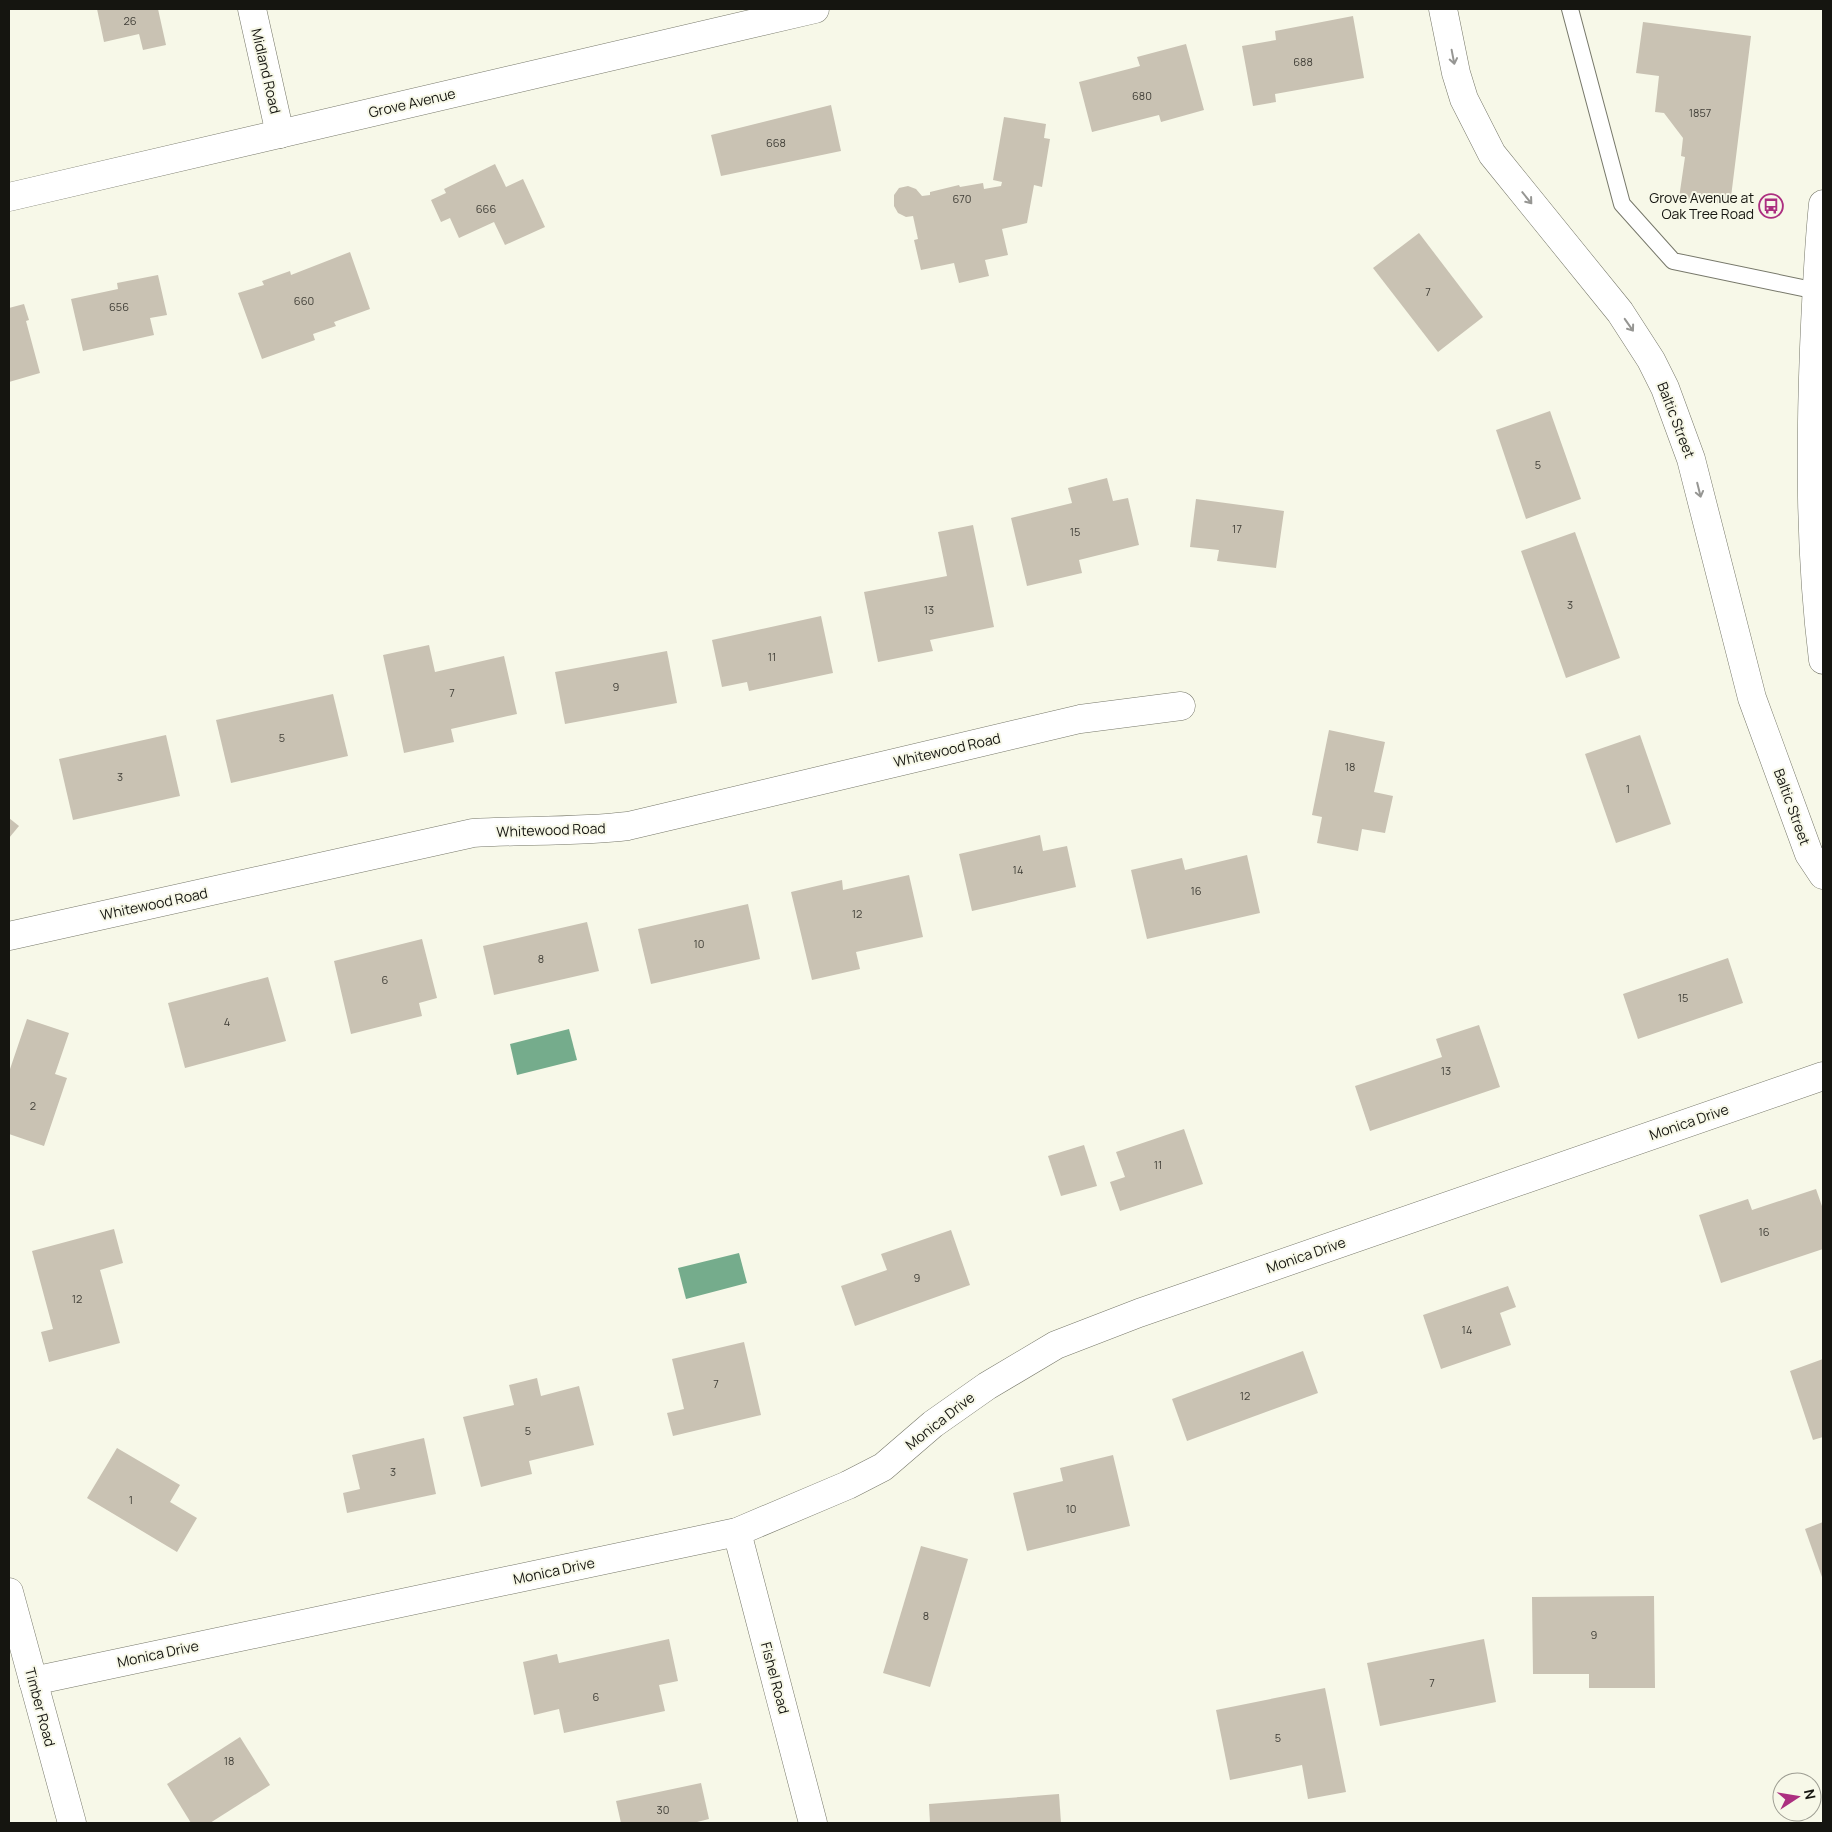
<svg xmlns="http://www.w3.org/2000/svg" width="1832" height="1832" font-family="Manrope,sans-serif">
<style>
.water{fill:#75ac8c}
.building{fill:#c9c2b3}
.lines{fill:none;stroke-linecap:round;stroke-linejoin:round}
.lane-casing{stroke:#77786a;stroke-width:18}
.street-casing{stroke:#77786a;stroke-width:29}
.secondary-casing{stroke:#77786a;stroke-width:29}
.lane{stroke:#fff;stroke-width:16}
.street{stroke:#fff;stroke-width:28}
.secondary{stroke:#fff;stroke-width:28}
.oneway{stroke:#969693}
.labels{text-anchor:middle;stroke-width:4;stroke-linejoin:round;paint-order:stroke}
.number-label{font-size:11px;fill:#424039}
.street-label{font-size:14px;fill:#151510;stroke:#f7f8e8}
.poi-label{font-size:14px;fill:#151510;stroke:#f7f8e8;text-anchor:end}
</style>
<rect width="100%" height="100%" fill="#f7f8e8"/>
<!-- water -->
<g class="water">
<path d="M569 1029 577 1060 517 1075 510 1044Z"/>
<path d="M739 1253 747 1283 686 1299 678 1268Z"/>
</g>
<!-- building -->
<g class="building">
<path d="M97 9H158L166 45 143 50 139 34 104 42Z"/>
<path d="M1353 16 1364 78 1275 94 1276 102 1253 106 1242 46 1276 40 1275 31Z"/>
<path d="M1643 22 1751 36 1730 205 1679 198 1685 157 1681 156 1683 138 1664 113 1655 112 1659 76 1636 73Z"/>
<path d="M1186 44 1204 110 1161 122 1159 115 1092 132 1079 82 1140 66 1137 57Z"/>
<path d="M831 105 841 151 721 176 711 135Z"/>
<path d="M1004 117 1046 124 1044 138 1050 139 1042 187 1034 185 1027 223 1002 229 1008 255 985 260 989 276 959 283 954 263 921 270 914 240 918 239 913 216 906 217 898 213 894 206V195L899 188 908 186 916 189 922 196 930 195V192L959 185 960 187 983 183 984 189 1001 186 1002 182 993 180Z"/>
<path d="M495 164 506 187 523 179 545 227 505 245 494 222 459 238 450 218 441 222 431 200 446 193 444 189Z"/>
<path d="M1419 233 1483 317 1438 352 1373 268Z"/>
<path d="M350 252 370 309 334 322 336 326 313 334 315 340 262 359 238 293 264 285 262 281 290 271 291 275Z"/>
<path d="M158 275 167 315 150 318 154 335 83 351 71 299 118 289 117 283Z"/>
<path d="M24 304 29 320 26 321 40 373 9 382V308Z"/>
<path d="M1550 411 1581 499 1526 519 1496 430Z"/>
<path d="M1107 478 1113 501 1128 498 1139 545 1079 560 1082 573 1027 586 1011 518 1072 503 1068 488Z"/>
<path d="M1196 499 1284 511 1276 568 1217 561 1219 550 1190 547Z"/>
<path d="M973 525 994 627 930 640 933 651 878 662 864 592 947 576 938 532Z"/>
<path d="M1575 532 1620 658 1566 678 1521 551Z"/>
<path d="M821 616 833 673 749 691 747 682 722 687 712 640Z"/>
<path d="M429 645 435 672 504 656 517 714 451 729 454 742 404 753 383 655Z"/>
<path d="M667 651 677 703 565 724 555 672Z"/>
<path d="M333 694 348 756 231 783 216 720Z"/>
<path d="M1329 730 1385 742 1374 792 1393 796 1385 833 1362 829 1358 851 1317 843 1322 817 1312 815Z"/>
<path d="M166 735 180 796 73 820 59 759Z"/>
<path d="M1640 735 1671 824 1616 843 1585 754Z"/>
<path d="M9 818 19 826 9 838Z"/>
<path d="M1040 835 1043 851 1067 846 1076 887 972 911 959 854Z"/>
<path d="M1247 855 1260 913 1147 939 1131 870 1182 858 1185 870Z"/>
<path d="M909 875 923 937 856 952 860 969 812 980 791 892 842 880 843 890Z"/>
<path d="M748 904 760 959 651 984 638 929Z"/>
<path d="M587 922 599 971 494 995 483 946Z"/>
<path d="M422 939 437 998 419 1003 422 1016 351 1034 334 961Z"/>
<path d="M1728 958 1743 1003 1638 1039 1623 994Z"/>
<path d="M268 977 286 1041 185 1068 168 1003Z"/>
<path d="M27 1019 69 1033 55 1074 67 1078 44 1146 9 1134V1072Z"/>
<path d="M1479 1025 1500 1087 1370 1131 1355 1086 1442 1057 1436 1039Z"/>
<path d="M1184 1129 1203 1184 1120 1211 1110 1182 1125 1177 1116 1152Z"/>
<path d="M1084 1145 1097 1186 1061 1196 1048 1156Z"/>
<path d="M1816 1189 1823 1209V1249L1721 1283 1699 1215 1748 1199 1752 1210Z"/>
<path d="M114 1229 123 1263 100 1270 120 1343 49 1362 41 1332 53 1329 32 1251Z"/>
<path d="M951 1230 970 1285 855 1326 841 1286 887 1270 881 1254Z"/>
<path d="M1508 1286 1516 1307 1500 1313 1511 1345 1441 1369 1423 1315Z"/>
<path d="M744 1342 761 1415 673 1436 667 1413 684 1409 672 1359Z"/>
<path d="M1303 1351 1318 1393 1187 1441 1172 1399Z"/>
<path d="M1823 1359V1437L1813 1440 1790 1371Z"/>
<path d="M537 1378 541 1396 579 1386 594 1445 529 1461 532 1474 481 1487 463 1417 514 1405 509 1385Z"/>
<path d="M424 1438 436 1494 347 1513 343 1493 360 1489 352 1455Z"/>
<path d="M117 1448 180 1485 170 1502 197 1518 177 1552 87 1498Z"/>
<path d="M1113 1455 1130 1526 1027 1551 1013 1493 1063 1481 1060 1468Z"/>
<path d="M1823 1522V1580L1805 1529Z"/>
<path d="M921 1546 968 1559 930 1687 883 1673Z"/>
<path d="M1654 1596 1655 1688H1589V1674H1533L1532 1597Z"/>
<path d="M669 1639 678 1681 659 1685 665 1711 564 1733 559 1709 534 1715 523 1662 557 1654 559 1663Z"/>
<path d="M1484 1639 1496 1702 1380 1726 1367 1663Z"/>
<path d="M1325 1688 1346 1792 1308 1799 1302 1765 1230 1780 1216 1710Z"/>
<path d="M240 1737 270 1785 210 1823H191L167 1784Z"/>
<path d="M701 1783 709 1819 693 1823H621L616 1801Z"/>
<path d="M1059 1794 1061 1823H930L929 1804Z"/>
</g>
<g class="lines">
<!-- lane casing -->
<g class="lane-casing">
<path id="lane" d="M1570 9 1622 204 1673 261 1817 291"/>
</g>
<!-- street casing -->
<g class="street-casing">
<g id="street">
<path d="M252 9 280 134"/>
<path d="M1443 9 1456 73 1464 99 1492 154 1620 312 1651 360 1665 388 1691 459 1752 698 1809 854 1823 875"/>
<path d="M9 936 473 833C525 830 577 832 628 826L1080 719 1181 706"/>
<path d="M737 1532 813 1823"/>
<path d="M9 1592 72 1823"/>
<path d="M33 1681 737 1532 848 1485 883 1467 933 1424 987 1386 1056 1345 1139 1313 1823 1076"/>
</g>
</g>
<!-- secondary casing -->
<g class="secondary-casing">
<g id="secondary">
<path d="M9 197 815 9"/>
<path d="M1823 204C1818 252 1816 300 1814 348 1810 453 1810 556 1823 660"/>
</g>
</g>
<!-- lane -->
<use href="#lane" class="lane"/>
<!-- street -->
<use href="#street" class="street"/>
<!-- secondary -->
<use href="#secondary" class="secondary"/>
</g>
<!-- one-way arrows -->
<defs><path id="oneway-shaft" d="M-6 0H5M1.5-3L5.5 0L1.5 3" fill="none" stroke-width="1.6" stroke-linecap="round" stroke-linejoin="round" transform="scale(1.25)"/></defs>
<g class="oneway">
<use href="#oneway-shaft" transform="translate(1453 57) rotate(79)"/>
<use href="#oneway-shaft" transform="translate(1527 198) rotate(51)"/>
<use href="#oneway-shaft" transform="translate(1629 325) rotate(55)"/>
<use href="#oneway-shaft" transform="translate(1699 490) rotate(76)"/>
</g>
<!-- icons -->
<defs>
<g id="bus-ring" transform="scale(1.25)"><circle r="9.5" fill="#f7f8e8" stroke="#ac2f80" stroke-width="1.5"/><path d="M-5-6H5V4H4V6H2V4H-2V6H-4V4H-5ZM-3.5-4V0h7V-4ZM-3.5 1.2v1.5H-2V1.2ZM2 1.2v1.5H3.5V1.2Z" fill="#ac2f80"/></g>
</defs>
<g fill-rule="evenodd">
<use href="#bus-ring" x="1771" y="206"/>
</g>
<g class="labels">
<!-- number labels -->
<g class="number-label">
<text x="130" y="25">26</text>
<text x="1303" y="66">688</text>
<text x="1142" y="100">680</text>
<text x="1700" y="117">1857</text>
<text x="776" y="147">668</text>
<text x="962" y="203">670</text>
<text x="486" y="213">666</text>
<text x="1428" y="296">7</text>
<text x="304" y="305">660</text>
<text x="119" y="311">656</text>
<text x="1538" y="469">5</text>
<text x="1237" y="533">17</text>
<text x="1075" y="536">15</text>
<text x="1570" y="609">3</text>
<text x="929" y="614">13</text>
<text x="772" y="661">11</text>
<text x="616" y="691">9</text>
<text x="452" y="697">7</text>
<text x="282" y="742">5</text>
<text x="1350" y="771">18</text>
<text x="120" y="781">3</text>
<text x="1628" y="793">1</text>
<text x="1018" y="874">14</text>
<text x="1196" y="895">16</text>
<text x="857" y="918">12</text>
<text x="699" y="948">10</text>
<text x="541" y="963">8</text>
<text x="385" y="984">6</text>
<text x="1683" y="1002">15</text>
<text x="227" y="1026">4</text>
<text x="1446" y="1075">13</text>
<text x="33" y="1110">2</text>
<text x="1158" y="1169">11</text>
<text x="1764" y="1236">16</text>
<text x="917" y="1282">9</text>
<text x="77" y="1303">12</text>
<text x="1467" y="1334">14</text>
<text x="716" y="1388">7</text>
<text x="1245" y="1400">12</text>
<text x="528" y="1435">5</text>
<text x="393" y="1476">3</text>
<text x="131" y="1504">1</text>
<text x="1071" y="1513">10</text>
<text x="926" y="1620">8</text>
<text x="1594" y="1639">9</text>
<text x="1432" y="1687">7</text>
<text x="596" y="1701">6</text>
<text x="1278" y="1742">5</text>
<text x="229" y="1765">18</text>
<text x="663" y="1814">30</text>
</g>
<!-- street labels -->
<g class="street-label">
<text transform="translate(266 71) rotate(77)" y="5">Midland Road</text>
<text transform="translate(412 103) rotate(-13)" y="5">Grove Avenue</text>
<text transform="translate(1676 420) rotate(69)" y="5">Baltic Street</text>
<text transform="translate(947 750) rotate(-13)" y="5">Whitewood Road</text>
<text transform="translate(1792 807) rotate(70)" y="5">Baltic Street</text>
<text transform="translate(551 830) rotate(-2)" y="5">Whitewood Road</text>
<text transform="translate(154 904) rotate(-12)" y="5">Whitewood Road</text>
<text transform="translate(1689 1122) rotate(-19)" y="5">Monica Drive</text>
<text transform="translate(1306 1255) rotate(-19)" y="5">Monica Drive</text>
<text transform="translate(940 1421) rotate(-38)" y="5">Monica Drive</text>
<text transform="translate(554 1571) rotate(-12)" y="5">Monica Drive</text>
<text transform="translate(158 1654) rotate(-12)" y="5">Monica Drive</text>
<text transform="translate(775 1678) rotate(75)" y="5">Fishel Road</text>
<text transform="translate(40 1707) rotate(75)" y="5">Timber Road</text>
</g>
<!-- poi labels -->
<g class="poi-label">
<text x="1754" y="203">Grove Avenue at<tspan x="1754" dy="16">Oak Tree Road</tspan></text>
</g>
</g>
<!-- border -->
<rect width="1832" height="1832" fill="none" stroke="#151510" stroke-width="20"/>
<!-- north arrow -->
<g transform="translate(1797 1797) rotate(78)"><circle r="24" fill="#f7f8e8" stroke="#9d9d92"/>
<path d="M0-4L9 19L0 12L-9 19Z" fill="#ac2f80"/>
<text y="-8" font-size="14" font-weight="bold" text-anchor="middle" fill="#151510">N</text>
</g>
</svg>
